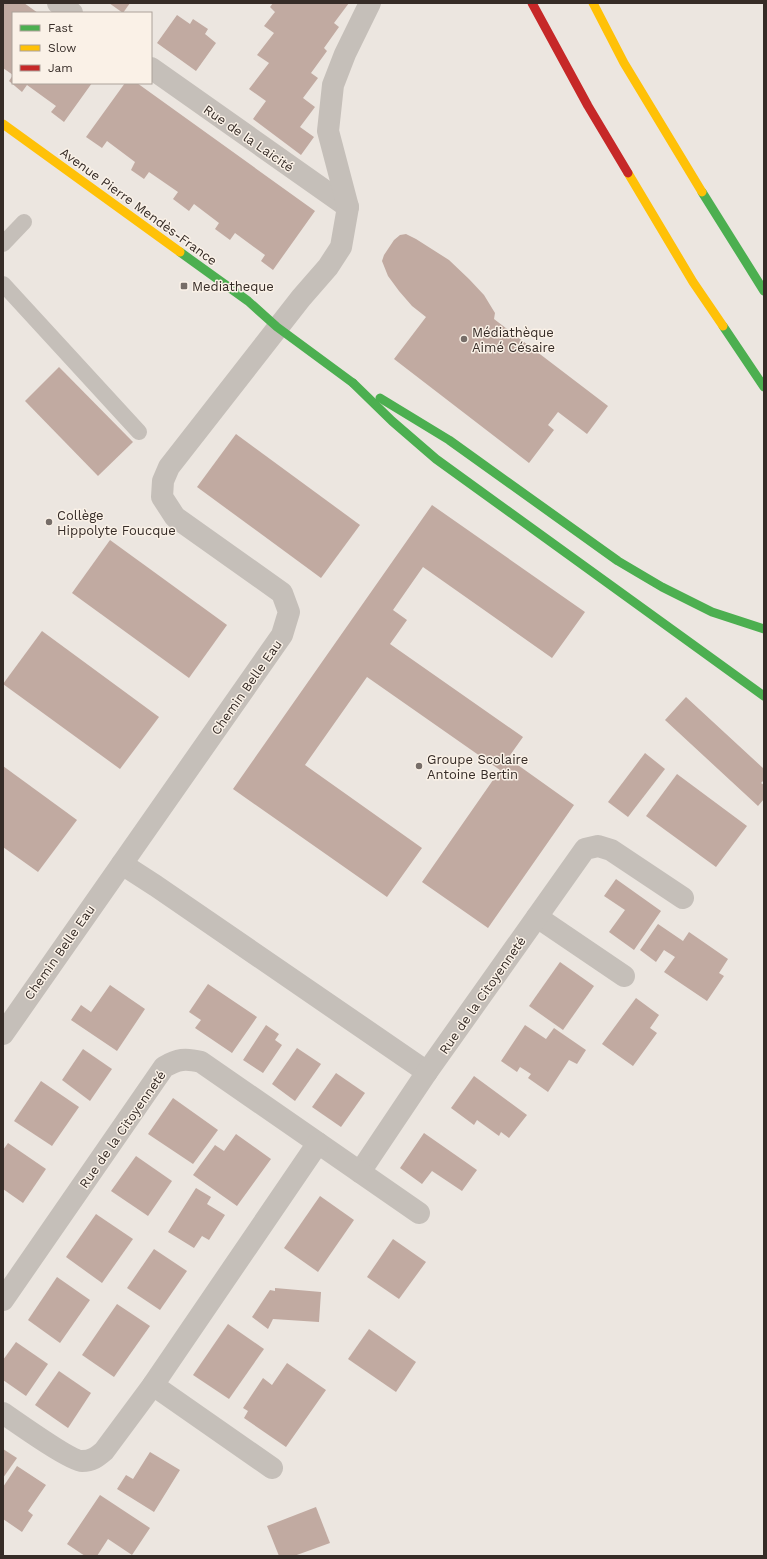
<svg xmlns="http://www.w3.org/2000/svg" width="767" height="1559" font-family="'Work Sans',sans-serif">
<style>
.building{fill:#c1aaa1}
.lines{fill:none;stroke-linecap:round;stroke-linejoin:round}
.lane{stroke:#c5bfb9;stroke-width:16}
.street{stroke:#c5bfb9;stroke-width:22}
.fast{stroke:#4caf50;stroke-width:9}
.slow{stroke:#ffc107;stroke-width:9}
.jam{stroke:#c62828;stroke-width:9}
.poi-dot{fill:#766d68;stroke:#faf1e7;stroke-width:1.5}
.labels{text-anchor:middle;stroke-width:3;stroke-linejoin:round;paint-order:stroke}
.street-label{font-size:13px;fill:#362c27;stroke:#faf1e7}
.poi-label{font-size:13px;fill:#362c27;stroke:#faf1e7;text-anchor:start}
</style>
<rect width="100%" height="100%" fill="#ece6e0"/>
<!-- building -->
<g class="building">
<path d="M3 3H24L38 13H13V75L3 68Z"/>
<path d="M109 3H130L123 13Z"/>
<path d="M273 3H349L334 23 339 27 324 48 327 51 311 73 318 78 303 98 315 107 300 127 314 137 301 155 253 119 266 101 249 89 269 63 257 55 274 33 264 26 275 12 270 7Z"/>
<path d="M177 15 190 24 193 19 208 29 205 34 216 43 196 71 157 43Z"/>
<path d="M13 75V83H92L64 122 51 112 56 106 27 85 22 92 9 81Z"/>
<path d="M125 83H137L315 211 273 270 261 261 265 255 235 233 230 240 215 229 219 223 194 204 189 211 173 199 178 192 149 172 144 179 131 170 135 162 107 141 102 148 86 137Z"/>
<path d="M406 234 416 239 449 260 469 279 484 295 495 313 494 319 608 406 587 434 558 412 548 425 554 430 529 463 394 359 426 317 412 306 399 291 388 276 382 261 384 255 394 240 400 235Z"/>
<path d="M59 367 133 442 98 476 25 401Z"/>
<path d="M236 434 360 525 321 578 197 487Z"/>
<path d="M432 505 585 612 552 658 423 567 393 610 407 620 390 644 523 737 508 758 574 805 488 928 422 882 500 770 367 677 305 765 422 848 387 897 233 789Z"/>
<path d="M110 540 227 625 189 678 72 593Z"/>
<path d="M42 631 159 717 120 769 3 684Z"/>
<path d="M686 697 764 769V780L761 783 764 785V799L758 806 665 720Z"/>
<path d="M645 753 665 769 628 817 608 802Z"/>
<path d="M3 766 77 820 38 872 3 847Z"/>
<path d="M677 774 747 826 716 867 646 816Z"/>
<path d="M616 879 661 911 634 950 609 932 625 910 604 896Z"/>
<path d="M658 924 683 941 689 932 728 959 719 973 724 976 707 1001 664 972 675 957 664 950 656 962 640 950Z"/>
<path d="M560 962 594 986 563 1030 529 1006Z"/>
<path d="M208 984 257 1017 232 1053 195 1028 201 1020 189 1012Z"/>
<path d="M110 985 145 1009 117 1051 71 1020 81 1005 91 1012Z"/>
<path d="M636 998 659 1015 650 1028 657 1033 633 1066 602 1044Z"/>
<path d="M266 1025 279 1034 275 1040 282 1045 263 1073 243 1060Z"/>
<path d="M525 1025 546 1039 554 1028 586 1050 577 1064 569 1060 548 1092 528 1078 531 1074 520 1067 517 1072 501 1061Z"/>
<path d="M297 1048 321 1064 295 1101 272 1084Z"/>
<path d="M83 1049 112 1069 90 1101 62 1080Z"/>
<path d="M336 1073 365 1093 341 1127 312 1107Z"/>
<path d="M474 1076 527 1115 509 1138 501 1132 499 1136 477 1120 474 1125 451 1108Z"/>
<path d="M41 1081 79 1107 52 1146 14 1121Z"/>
<path d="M173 1098 218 1130 193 1164 148 1134Z"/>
<path d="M424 1133 477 1170 462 1191 432 1171 422 1184 400 1168Z"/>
<path d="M236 1134 271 1159 237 1206 193 1175 215 1145 224 1151Z"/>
<path d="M8 1143 46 1169 23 1203 3 1189V1150Z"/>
<path d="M136 1156 172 1181 148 1216 111 1191Z"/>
<path d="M196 1188 211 1197 207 1204 225 1215 209 1240 202 1236 194 1248 168 1232Z"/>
<path d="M320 1196 354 1220 318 1272 284 1248Z"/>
<path d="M96 1214 133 1239 102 1283 66 1257Z"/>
<path d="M393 1239 426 1262 399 1299 367 1277Z"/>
<path d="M154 1249 187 1271 160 1310 127 1288Z"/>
<path d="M57 1277 90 1300 60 1343 28 1320Z"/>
<path d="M275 1288 321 1292 319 1322 273 1319 268 1329 252 1317 270 1290 275 1291Z"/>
<path d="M117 1304 150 1326 114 1377 82 1355Z"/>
<path d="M228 1324 264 1349 229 1399 193 1375Z"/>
<path d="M369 1329 416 1362 396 1392 348 1359Z"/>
<path d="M16 1342 48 1364 26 1396 3 1380V1360Z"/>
<path d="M287 1363 326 1390 286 1447 244 1418 248 1411 243 1408 263 1378 272 1385Z"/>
<path d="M59 1371 91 1393 68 1428 35 1405Z"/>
<path d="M3 1449 17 1458 3 1478Z"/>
<path d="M150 1452 180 1470 154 1512 117 1489 126 1475 133 1479Z"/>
<path d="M17 1466 46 1485 28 1511 33 1515 22 1532 3 1519V1487Z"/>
<path d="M100 1495 150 1528 132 1555 108 1539 97 1556H85L67 1544Z"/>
<path d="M316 1507 330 1543 294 1556H279L267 1526Z"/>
</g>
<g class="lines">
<!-- lane -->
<g class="lane">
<path d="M3 244 24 222"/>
<path d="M3 284 139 432"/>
</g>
<!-- street -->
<g class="street">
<path d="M58 3 72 13"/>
<path d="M151 68 348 207"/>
<path d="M122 864 156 886 427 1072"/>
<path d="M537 917 624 976"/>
<path d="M3 1034 282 635 289 612 282 593 175 517 162 497 163 481 169 467 301 298 328 267 341 247 348 207 328 131 333 85 345 54 370 3"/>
<path d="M360 1172 427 1072 585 849 598 846 611 850 683 898"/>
<path d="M3 1300 164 1067C178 1059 185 1058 201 1062L419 1213"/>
<path d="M153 1385 272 1468"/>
<path d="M3 1413C16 1422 71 1461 82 1461 92 1461 97 1457 104 1451L153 1385 318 1143"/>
</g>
<!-- fast -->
<g class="fast">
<path d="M702 192 764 291"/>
<path d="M180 252 248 301 277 327 353 383"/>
<path d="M723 326 764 387"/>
<path d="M353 383 392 421 436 459 764 696"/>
<path d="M380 398 449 440 618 561 662 587 712 612 764 629"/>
</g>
<!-- slow -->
<g class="slow">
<path d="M593 3 624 63 702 192"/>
<path d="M3 124 180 252"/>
<path d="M628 173 693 282 723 326"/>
</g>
<!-- jam -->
<path class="jam" d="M532 3 588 106 628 173"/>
</g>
<!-- markers -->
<g class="poi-dot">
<rect x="180" y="282" width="8" height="8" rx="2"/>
<circle cx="464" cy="339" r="4"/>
<circle cx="49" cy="522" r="4"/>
<circle cx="419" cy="766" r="4"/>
</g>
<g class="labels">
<!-- street labels -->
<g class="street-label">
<text transform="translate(249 138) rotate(35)" y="5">Rue de la Laicité</text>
<text transform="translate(139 206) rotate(36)" y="5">Avenue Pierre Mendès-France</text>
<text transform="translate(246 687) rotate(-55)" y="5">Chemin Belle Eau</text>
<text transform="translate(59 952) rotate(-55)" y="5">Chemin Belle Eau</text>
<text transform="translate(482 995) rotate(-55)" y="5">Rue de la Citoyenneté</text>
<text transform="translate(122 1129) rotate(-55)" y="5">Rue de la Citoyenneté</text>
</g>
<!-- poi labels -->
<g class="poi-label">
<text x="192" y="291">Mediatheque</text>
<text x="472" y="337">Médiathèque<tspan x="472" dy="15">Aimé Césaire</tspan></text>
<text x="57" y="520">Collège<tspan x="57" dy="15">Hippolyte Foucque</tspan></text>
<text x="427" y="764">Groupe Scolaire<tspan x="427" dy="15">Antoine Bertin</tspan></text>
</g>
</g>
<!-- border -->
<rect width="767" height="1559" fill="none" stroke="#362c27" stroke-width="8"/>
<!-- legend -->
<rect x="12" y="12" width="140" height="72" fill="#faf1e7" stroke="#aca29a"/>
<rect x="20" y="25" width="20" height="6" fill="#4caf50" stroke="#aca29a"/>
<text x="48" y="32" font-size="12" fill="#362c27">Fast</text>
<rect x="20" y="45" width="20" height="6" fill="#ffc107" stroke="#aca29a"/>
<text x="48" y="52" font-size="12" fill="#362c27">Slow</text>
<rect x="20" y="65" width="20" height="6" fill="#c62828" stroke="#aca29a"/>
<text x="48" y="72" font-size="12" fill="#362c27">Jam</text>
</svg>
